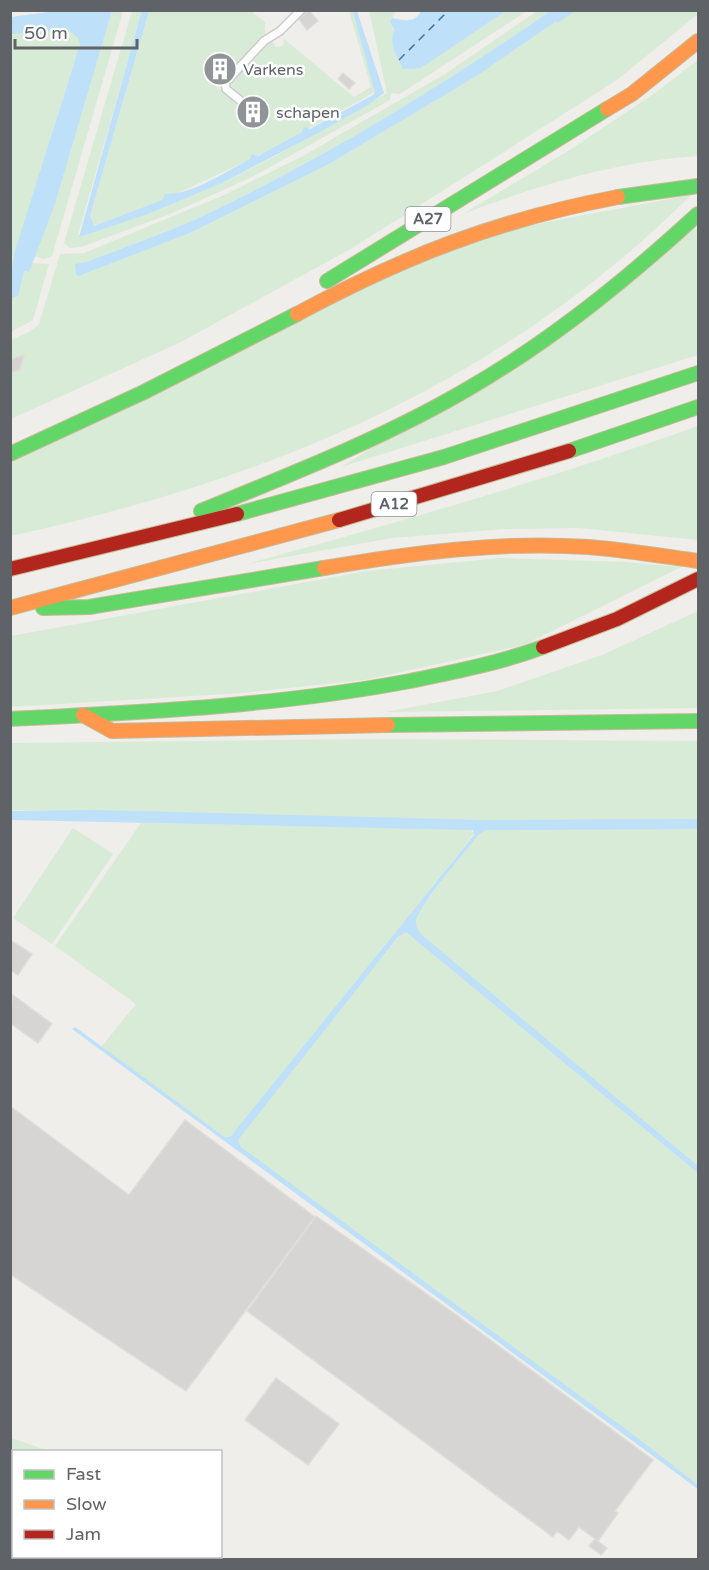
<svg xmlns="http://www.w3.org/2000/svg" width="709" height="1570" font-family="'Varela Round',sans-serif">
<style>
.green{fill:#d8ebd6}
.water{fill:#bfe0f9}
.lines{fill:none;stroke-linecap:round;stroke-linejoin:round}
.stream{stroke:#bfe0f9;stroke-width:4.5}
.ferry{stroke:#4174aa;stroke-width:1.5;stroke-dasharray:8 6;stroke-linecap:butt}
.building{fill:#d6d5d3;stroke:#deddd9;stroke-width:1.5}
.lane-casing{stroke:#cbcccc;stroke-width:10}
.fast-casing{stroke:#c8b996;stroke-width:16}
.slow-casing{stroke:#c8b996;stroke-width:16}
.jam-casing{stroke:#c8b996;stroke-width:16}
.lane{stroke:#fdfcfc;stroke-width:7}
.fast{stroke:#63d668;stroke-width:14}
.slow{stroke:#ff974d;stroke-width:14}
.jam{stroke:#b3261e;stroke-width:14}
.labels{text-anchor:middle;stroke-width:5;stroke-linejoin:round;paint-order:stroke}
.shield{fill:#fff;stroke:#8f9295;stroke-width:1.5}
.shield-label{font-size:15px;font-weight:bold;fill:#5f6368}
.poi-label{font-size:16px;fill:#5f6368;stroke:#fff;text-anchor:start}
</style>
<rect width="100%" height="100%" fill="#efeeea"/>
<!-- green -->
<g class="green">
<path d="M112 11H123L52 256 44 259 34 256 55 204Z"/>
<path d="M132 11H142L78 235 148 214 220 184 270 159 387 93 369 11H396L390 22 394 32 421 68 506 11H527L400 94 391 93 390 100 254 176 170 214 81 247 70 248 64 243Z"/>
<path d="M149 11H251L265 22V34L232 69 220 58 210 72 219 79 216 86 255 119 261 112 229 84 272 40 275 47 283 46 284 39 354 97 371 87 349 11H353L366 52 375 92 278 146 172 196 168 194 162 200 94 226 89 219Z"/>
<path d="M537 11H550C442 86 328 156 209 213 169 231 127 246 86 262L76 264 79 276 190 233 329 164 475 77 566 11H698V14L617 80 354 247 181 342 11 419V340L29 332 39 324 60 254 84 253 224 195 301 157 445 74Z"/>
<path d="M80 19V44L53 129 18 296 24 271 29 272 31 263 49 264 33 320 11 332 10 26Z"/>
<path d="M698 60V156C618 161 538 185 463 214L568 151 655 93Z"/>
<path d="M691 195C500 385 270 479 11 536V463L388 275 510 229Z"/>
<path d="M698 227V355L341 467 359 456Z"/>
<path d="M698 426V540L579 528 505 529 392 538 247 564C399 522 550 479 698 426Z"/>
<path d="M500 558 626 562 681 567 524 645 365 680 243 693 11 707V636L367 571Z"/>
<path d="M698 611V708L386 712 497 691 602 655Z"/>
<path d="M372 739 698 741V1486L230 1142 407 927 487 820 11 810V743Z"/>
<path d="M141 823 471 829 474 834 235 1134 225 1137 101 1047 136 1004 55 946Z"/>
<path d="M73 828 113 854 52 944 13 918Z"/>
<path d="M11 1438 49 1451 14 1452V1556L113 1557 112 1559H11Z"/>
</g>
<!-- water -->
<g class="water">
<path d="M63 10 112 11 55 204 29 272 24 271 18 296 11 298V273L15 251 80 44 78 38 69 30 11 34V17Z"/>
<path d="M142 10 149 11 90 216 94 226 162 200 165 194C192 195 225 172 250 159L252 154 258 156 302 132 304 127 310 129 373 95 375 92 353 12 357 11 384 93 368 105 316 134 220 184 148 214 79 237Z"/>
<path d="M421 11V10L506 11 421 68 403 69C396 54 389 44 394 29L390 22 392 18C403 20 415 24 421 11Z"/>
<path d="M550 11H571L475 77 329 164 190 233 79 276 76 274 75 264 86 262C127 246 169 232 209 213 328 156 442 86 550 11Z"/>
<path d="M94 810 487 820 698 819V829L486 830 478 835C467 850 416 908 416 922 416 931 423 936 429 941L698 1166V1173L406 932 398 937 238 1140 241 1147 639 1439 698 1485V1489L72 1029 75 1027 225 1137 231 1136 474 835 473 830 11 820V811Z"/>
</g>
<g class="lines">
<!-- stream -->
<path class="stream" d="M558 20 573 10"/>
<!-- ferry -->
<path class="ferry" d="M399 60 449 10"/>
</g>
<!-- building -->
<g class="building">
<path d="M309 10 318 21 307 30 299 19Z"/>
<path d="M220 58 230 66 219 79 210 72Z"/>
<path d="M343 73 355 83 349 89 338 79Z"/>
<path d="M252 104 261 112 255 119 246 112Z"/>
<path d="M24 355 20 370 10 373 11 359Z"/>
<path d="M10 940 32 954 18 975 10 970Z"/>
<path d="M13 995 52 1024 38 1043 10 1023Z"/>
<path d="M10 1106 129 1195 185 1120 315 1217 186 1391 10 1274Z"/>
<path d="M316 1216 451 1311 653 1460 615 1511 618 1513 598 1541 579 1527 569 1540 557 1531 553 1537 247 1311Z"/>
<path d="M276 1378 339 1424 308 1465 245 1420Z"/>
<path d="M595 1539 607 1548 601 1555 589 1546Z"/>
</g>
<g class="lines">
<!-- lane casing -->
<g class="lane-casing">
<path id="lane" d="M241 101 226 89 225 83 264 41 280 31 301 10"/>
</g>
<!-- fast casing -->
<g class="fast-casing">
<g id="fast">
<path d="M618 197 698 186"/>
<path d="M327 281 607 109"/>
<path d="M569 451 698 407"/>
<path d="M10 454 144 392 297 314"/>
<path d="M201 511C291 474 382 439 466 390 551 341 626 280 698 214"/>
<path d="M237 514 444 457 698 373"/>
<path d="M43 608 89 607 324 568"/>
<path d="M10 719C144 712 278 706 410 681 454 672 500 663 543 647"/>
<path d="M388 725 698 721"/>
</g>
</g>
<!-- slow casing -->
<g class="slow-casing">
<g id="slow">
<path d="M607 109 632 94 698 41"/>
<path d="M297 314C405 256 497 220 618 197"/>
<path d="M324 568C411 553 500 541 589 547 625 550 662 556 698 561"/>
<path d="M10 608 339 520"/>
<path d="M83 715 112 731 388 725"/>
</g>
</g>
<!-- jam casing -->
<g class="jam-casing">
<g id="jam">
<path d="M339 520 569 451"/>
<path d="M10 569 237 514"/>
<path d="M543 647 617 619 698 579"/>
</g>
</g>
<!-- lane -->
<use href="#lane" class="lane"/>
<!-- fast -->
<use href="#fast" class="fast"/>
<!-- slow -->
<use href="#slow" class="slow"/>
<!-- jam -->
<use href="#jam" class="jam"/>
</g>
<!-- icons -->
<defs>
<g id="building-disc" transform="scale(1.725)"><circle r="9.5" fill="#919496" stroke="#fff"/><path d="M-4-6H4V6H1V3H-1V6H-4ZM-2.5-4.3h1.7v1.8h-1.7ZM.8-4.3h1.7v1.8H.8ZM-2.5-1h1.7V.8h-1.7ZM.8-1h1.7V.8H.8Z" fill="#fff"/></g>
</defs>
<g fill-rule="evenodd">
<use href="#building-disc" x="220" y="69"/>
<use href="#building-disc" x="253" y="112"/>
</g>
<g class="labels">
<!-- shield labels -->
<g class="shield">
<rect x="405.5" y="207" width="45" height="24" rx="4.5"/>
<rect x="371.5" y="492" width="45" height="24" rx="4.5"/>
</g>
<g class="shield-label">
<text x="428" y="224">A27</text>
<text x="394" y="509">A12</text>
</g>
<!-- poi labels -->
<g class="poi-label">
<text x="243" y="75">Varkens</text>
<text x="276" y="118">schapen</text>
</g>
</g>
<!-- border -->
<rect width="709" height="1570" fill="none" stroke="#5f6368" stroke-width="24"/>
<!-- legend -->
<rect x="12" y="1450" width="210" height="108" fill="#ffffff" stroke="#bfc1c3" stroke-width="1.5"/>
<rect x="24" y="1470" width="30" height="9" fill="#63d668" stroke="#bfc1c3" stroke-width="1.5"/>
<text x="66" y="1480" font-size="18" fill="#5f6368">Fast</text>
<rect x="24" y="1500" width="30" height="9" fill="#ff974d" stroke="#bfc1c3" stroke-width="1.5"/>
<text x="66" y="1510" font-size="18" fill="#5f6368">Slow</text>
<rect x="24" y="1530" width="30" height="9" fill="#b3261e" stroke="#bfc1c3" stroke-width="1.5"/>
<text x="66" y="1540" font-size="18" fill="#5f6368">Jam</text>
<!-- scale -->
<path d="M15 39v9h122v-9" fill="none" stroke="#5f6368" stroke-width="3"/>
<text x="24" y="39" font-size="18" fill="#5f6368" stroke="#ffffff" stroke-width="4.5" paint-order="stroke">50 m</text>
</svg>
